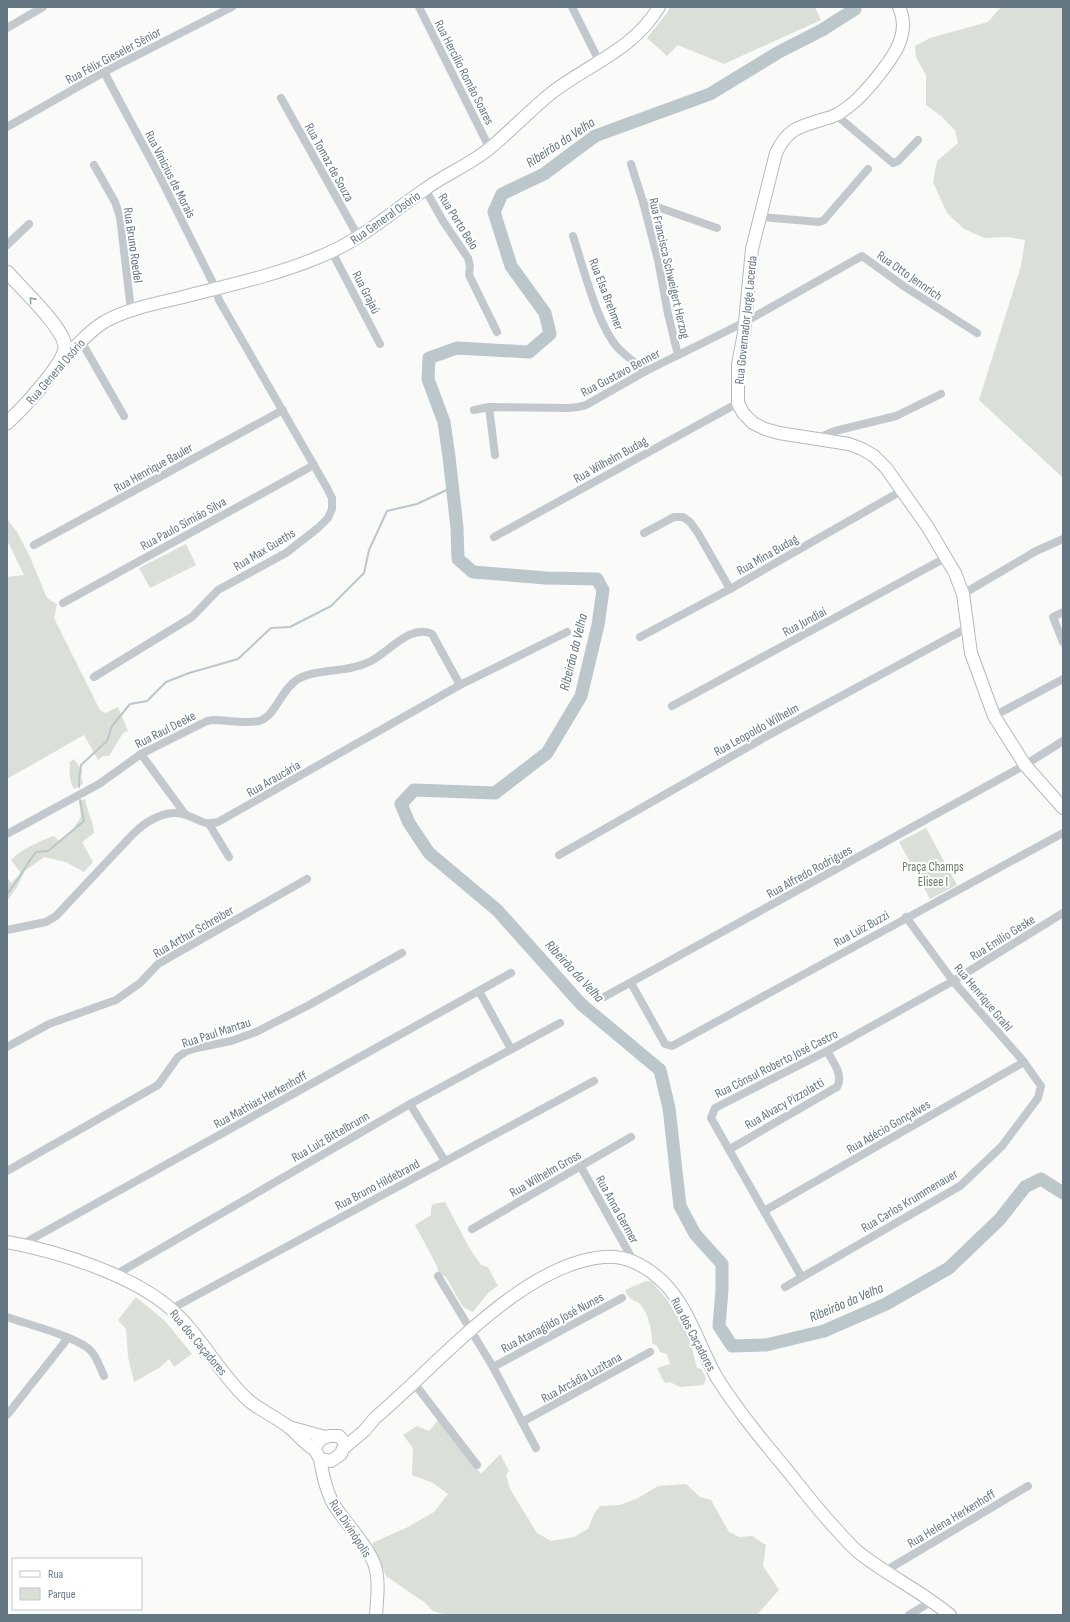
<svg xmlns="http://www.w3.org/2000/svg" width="1070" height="1622" font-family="'Sofia Sans Condensed',sans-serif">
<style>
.green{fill:#dadfd7}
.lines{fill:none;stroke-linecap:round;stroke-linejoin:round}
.stream{stroke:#bbc7cb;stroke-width:2}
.river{stroke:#bbc7cb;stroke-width:13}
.secondary-casing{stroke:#b3babf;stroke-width:14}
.primary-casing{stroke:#b5babe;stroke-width:15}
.street{stroke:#c3c8cc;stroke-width:8}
.secondary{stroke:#fff;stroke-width:12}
.primary{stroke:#fff;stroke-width:13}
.oneway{stroke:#939fa8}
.labels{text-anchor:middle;stroke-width:4;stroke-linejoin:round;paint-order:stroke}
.street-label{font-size:13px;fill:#657683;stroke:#fff}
.park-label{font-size:13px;fill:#687a64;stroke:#fff}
.water-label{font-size:14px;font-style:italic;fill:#60757c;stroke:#fff}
</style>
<rect width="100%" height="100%" fill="#fafaf8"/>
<!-- green -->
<g class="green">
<path d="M670 7H815L821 20 724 64 678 45 667 56 647 38 667 13Z"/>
<path d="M1001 7H1063V478L979 400 1021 266 1025 240 1007 237 984 238 964 229 947 213 933 182 937 161 958 143 955 130 941 116 926 105V75L916 57 915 46 930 38 988 22Z"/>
<path d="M7 519 17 532 30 557 47 598 57 604 54 618 100 710 105 713 118 707 128 731 123 733 109 756H103L98 760 84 735 7 779V577L24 575 7 540Z"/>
<path d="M186 544 196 565 150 588 139 568Z"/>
<path d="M74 759 82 771 81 777 83 784 74 789C69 780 69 773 70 762Z"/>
<path d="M85 799C87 812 93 819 94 833L82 842 93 862 84 872 66 862 44 857 25 871 17 887 7 901V878L11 883 21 873 11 860C23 848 38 842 54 836L59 841 73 829 81 817 79 801Z"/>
<path d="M926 828 957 885 930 899 899 842Z"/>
<path d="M445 1202 470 1249 481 1265 488 1267 498 1286 489 1292 473 1312 463 1307 446 1277 439 1274 437 1266 415 1225 431 1215V1208L433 1204Z"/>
<path d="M646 1281 652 1282 669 1302 688 1333 697 1368 701 1369C705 1375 708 1379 703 1385L680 1387 670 1382 666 1383 663 1380 657 1368 670 1364 667 1354 660 1352 657 1346 652 1343C652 1330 649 1313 639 1303 636 1301 633 1301 630 1298 628 1296 626 1293 625 1290Z"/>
<path d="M136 1297 165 1321 192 1354 174 1367 169 1359 159 1368 134 1382 128 1357 126 1329 118 1320Z"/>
<path d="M438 1420 481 1474 500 1454 509 1471 506 1475 510 1489 537 1533 551 1541 574 1537 588 1529 594 1514 600 1506 620 1505 638 1498 658 1486 686 1484 700 1497 711 1500 729 1532 739 1537 752 1536 766 1545 763 1566 779 1590 757 1615H447L433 1611 424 1602 386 1576 372 1543 406 1528 434 1512 448 1494 433 1483 412 1475 413 1448 403 1435 417 1426 429 1431Z"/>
</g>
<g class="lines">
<!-- stream -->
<g class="stream">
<path d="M79 787V781L81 765 107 741 112 726 130 704 147 701 166 682 189 673 238 659 271 628 290 627 331 606 364 573 369 550 387 511 417 504 453 487"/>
<path d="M7 894C18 881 25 866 36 852L48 851 84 821 80 800"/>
</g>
<!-- river -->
<path class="river" d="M854 7 855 9 822 30 779 52 710 94 595 136 544 174 502 194 494 212 511 266 545 313 550 334 529 352 457 348 429 358 428 379 444 422 449 457 457 528 458 559 473 572 546 578 597 579 603 590 598 625 581 696 547 753 495 793 414 790 401 804 409 823 429 853 497 910 581 1004 660 1070 669 1108 680 1206 695 1234 722 1264V1290L719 1326 732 1346 766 1345 824 1331 886 1304 949 1268 1000 1219 1025 1187 1041 1179 1063 1193"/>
<!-- secondary casing -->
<g class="secondary-casing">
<g id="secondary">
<path d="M899 7C912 35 891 60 874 81 863 94 853 105 838 114 834 116 829 118 824 119 799 127 788 128 776 153L752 249 744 333 738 364V403L743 413 753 423 765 429 779 433 849 444 862 449 874 456 886 468 927 526 955 573 963 594 971 653 994 716 1025 765 1063 808"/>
<path d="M60 363C73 349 87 333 104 322 127 309 154 304 179 298 225 286 274 276 319 257 360 241 389 214 424 190 445 174 470 165 490 148 512 130 532 108 554 91 591 63 633 50 659 7"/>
<path d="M7 1242C57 1251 133 1275 171 1309 199 1333 219 1373 247 1399 260 1411 277 1417 290 1428 298 1435 305 1444 315 1450"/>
<path d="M289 1427 325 1437"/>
<path d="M330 1436H339L345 1443 341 1454 331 1461 320 1459 315 1450C317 1442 321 1437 330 1436Z"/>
<path d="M345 1447 364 1431 375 1418C437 1366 521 1264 604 1257 628 1255 649 1268 665 1284 690 1310 699 1347 717 1378 738 1411 762 1440 787 1470 803 1490 818 1510 836 1529 843 1537 850 1545 858 1552 887 1575 921 1591 950 1615"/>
<path d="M320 1459C323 1475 326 1491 334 1505 347 1525 365 1542 374 1563 380 1580 377 1598 376 1615"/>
</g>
</g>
<!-- primary casing -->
<g class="primary-casing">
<path id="primary" d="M7 272C21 288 63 327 65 346 66 363 20 411 7 423"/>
</g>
<!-- street -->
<g class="street">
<path d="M419 7 490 149"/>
<path d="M572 7 600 63"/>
<path d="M7 28 43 7"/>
<path d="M281 98 359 238"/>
<path d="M836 115 893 163 898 161 918 140"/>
<path d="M7 127 104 72 232 7"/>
<path d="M631 164 643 202 658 260 668 314 678 355"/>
<path d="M94 165 115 202 120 217 131 310"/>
<path d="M425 189 443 221 468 258 470 266 469 275 497 332"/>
<path d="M643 202 717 228"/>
<path d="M761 217 819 222 824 220 868 169"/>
<path d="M573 236C583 266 598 329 620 350 627 357 637 364 646 371"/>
<path d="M7 245 29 224"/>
<path d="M332 252 380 344"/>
<path d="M81 341 124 416"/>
<path d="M489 407 495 455"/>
<path d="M474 410 489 407 568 408 578 407 586 405 646 371 745 322 862 256 905 287 977 333"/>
<path d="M818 438 835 431 896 416 941 394"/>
<path d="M644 533 674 517H683L690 522 698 533 730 589"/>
<path d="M494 537 738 403"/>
<path d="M34 545 283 410"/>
<path d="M963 594 1036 551 1063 539"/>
<path d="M63 603 314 465"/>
<path d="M1063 612 1053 617 1063 642"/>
<path d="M640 637 730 589 903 490"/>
<path d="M94 677 192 617 218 590 286 553 318 528 328 518 332 509V498L327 488 219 300 212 281 159 175 104 72"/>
<path d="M672 706 947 557"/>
<path d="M994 716 1063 679"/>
<path d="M141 754 185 814"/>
<path d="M209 824 229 857"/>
<path d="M7 834 99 784 141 754 207 721 213 720C225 720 249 724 259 721 276 716 281 689 298 679 318 668 347 673 369 662 388 653 411 623 432 634L460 685"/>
<path d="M559 855 769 735 967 628"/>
<path d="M7 930 46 922 56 916 133 834C146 821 167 808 186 815 200 819 202 826 218 822L460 685 567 632"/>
<path d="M631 983 665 1044 672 1046 1063 833"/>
<path d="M479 991 511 1049"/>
<path d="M604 997 1025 765 1063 741"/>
<path d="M7 1047 49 1024 116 1000 140 983 158 964 307 879"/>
<path d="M410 1104 445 1161"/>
<path d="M730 1149 837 1087C844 1075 833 1062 827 1051"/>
<path d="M581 1167 634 1262"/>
<path d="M7 1171 158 1085 178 1057 187 1051 197 1048 231 1041 256 1032 309 1005 402 953"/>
<path d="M764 1211 1024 1062"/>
<path d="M472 1229 631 1137"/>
<path d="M21 1245 511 973"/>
<path d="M115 1275 410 1104 560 1023"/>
<path d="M438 1276 493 1367 536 1448"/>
<path d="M801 1276 711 1118 715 1108 827 1051 953 981 1063 913"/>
<path d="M785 1287 960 1186 1002 1146 1038 1098 1041 1086 1024 1062 953 981 906 917"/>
<path d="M171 1309 594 1081"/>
<path d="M7 1317C26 1324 79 1337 91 1351 97 1357 100 1368 104 1376"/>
<path d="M493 1367 622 1298"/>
<path d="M414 1383 477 1465"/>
<path d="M7 1415 68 1338"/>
<path d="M522 1422 650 1352"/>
<path d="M885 1571 1028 1486"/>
<path d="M909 1615 932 1601"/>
</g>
<!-- secondary -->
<use href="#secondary" class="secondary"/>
<!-- primary -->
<use href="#primary" class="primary"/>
</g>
<!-- one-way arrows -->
<defs><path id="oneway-chevron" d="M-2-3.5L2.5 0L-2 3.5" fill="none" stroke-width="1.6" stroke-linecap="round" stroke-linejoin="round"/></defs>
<use class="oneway" href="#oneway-chevron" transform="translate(32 300) rotate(-132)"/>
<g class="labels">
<!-- street labels -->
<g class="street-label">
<text transform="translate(113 55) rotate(-28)" y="5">Rua Félix Gieseler Sênior</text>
<text transform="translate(465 72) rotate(63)" y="5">Rua Hercílio Romão Soares</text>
<text transform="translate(330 162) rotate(61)" y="5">Rua Tomaz de Souza</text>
<text transform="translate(171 174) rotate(63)" y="5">Rua Vinicius de Morais</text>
<text transform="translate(385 217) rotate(-35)" y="5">Rua General Osório</text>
<text transform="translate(459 221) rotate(58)" y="5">Rua Porto Belo</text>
<text transform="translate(134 245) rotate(82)" y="5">Rua Bruno Roedel</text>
<text transform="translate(670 268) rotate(77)" y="5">Rua Francisca Schweigert Herzog</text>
<text transform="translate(910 275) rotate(35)" y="5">Rua Otto Jennrich</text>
<text transform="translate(367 292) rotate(63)" y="5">Rua Grajaú</text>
<text transform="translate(607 294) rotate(69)" y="5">Rua Elsa Brehmer</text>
<text transform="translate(745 320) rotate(-84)" y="5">Rua Governador Jorge Lacerda</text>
<text transform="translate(55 371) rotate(-49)" y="5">Rua General Osório</text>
<text transform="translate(620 372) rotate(-28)" y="5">Rua Gustavo Benner</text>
<text transform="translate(610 459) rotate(-29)" y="5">Rua Wilhelm Budag</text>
<text transform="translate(153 467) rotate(-29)" y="5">Rua Henrique Bauler</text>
<text transform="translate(183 523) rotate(-29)" y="5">Rua Paulo Simião Silva</text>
<text transform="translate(264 549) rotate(-31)" y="5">Rua Max Gueths</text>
<text transform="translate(767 554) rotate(-30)" y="5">Rua Mina Budag</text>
<text transform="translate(804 621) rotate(-28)" y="5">Rua Jundiaí</text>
<text transform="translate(165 729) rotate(-27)" y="5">Rua Raul Deeke</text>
<text transform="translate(756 729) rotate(-29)" y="5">Rua Leopoldo Wilhelm</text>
<text transform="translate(273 778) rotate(-30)" y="5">Rua Araucária</text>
<text transform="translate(809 871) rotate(-29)" y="5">Rua Alfredo Rodrigues</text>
<text transform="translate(861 928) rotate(-29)" y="5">Rua Luiz Buzzi</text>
<text transform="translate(193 931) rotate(-30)" y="5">Rua Arthur Schreiber</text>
<text transform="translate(1002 937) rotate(-32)" y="5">Rua Emílio Geske</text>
<text transform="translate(984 997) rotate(50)" y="5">Rua Henrique Grahl</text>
<text transform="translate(216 1032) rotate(-18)" y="5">Rua Paul Mantau</text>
<text transform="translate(776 1063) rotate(-27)" y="5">Rua Cônsul Roberto José Castro</text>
<text transform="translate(260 1099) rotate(-29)" y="5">Rua Mathias Herkenhoff</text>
<text transform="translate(784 1103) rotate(-30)" y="5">Rua Alvacy Pizzolatti</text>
<text transform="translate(888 1126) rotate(-30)" y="5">Rua Adécio Gonçalves</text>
<text transform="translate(330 1136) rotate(-30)" y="5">Rua Luiz Bittelbrunn</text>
<text transform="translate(545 1173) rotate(-30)" y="5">Rua Wilhelm Gross</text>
<text transform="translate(377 1184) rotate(-28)" y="5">Rua Bruno Hildebrand</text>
<text transform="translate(909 1200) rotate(-31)" y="5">Rua Carlos Krummenauer</text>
<text transform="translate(618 1209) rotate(61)" y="5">Rua Anna Germer</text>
<text transform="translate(552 1322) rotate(-28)" y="5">Rua Atanagildo José Nunes</text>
<text transform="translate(694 1334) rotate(62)" y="5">Rua dos Caçadores</text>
<text transform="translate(199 1342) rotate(50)" y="5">Rua dos Caçadores</text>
<text transform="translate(581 1377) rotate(-29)" y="5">Rua Arcádia Luzitana</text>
<text transform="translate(951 1518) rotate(-31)" y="5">Rua Helena Herkenhoff</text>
<text transform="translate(351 1528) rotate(57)" y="5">Rua Divinópolis</text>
</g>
<!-- park labels -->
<g class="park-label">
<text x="933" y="871">Praça Champs<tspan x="933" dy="15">Elisee I</tspan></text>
</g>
<!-- water labels -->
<g class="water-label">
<text transform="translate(560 142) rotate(-33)" y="5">Ribeirão da Velha</text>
<text transform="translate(573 652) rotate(-76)" y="5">Ribeirão da Velha</text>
<text transform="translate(575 971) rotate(47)" y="5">Ribeirão da Velha</text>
<text transform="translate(846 1302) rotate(-23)" y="5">Ribeirão da Velha</text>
</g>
</g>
<!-- border -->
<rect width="1070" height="1622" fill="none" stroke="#657683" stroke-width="16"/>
<!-- legend -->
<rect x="12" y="1558" width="130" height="52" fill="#ffffff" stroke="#c1c8cd"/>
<rect x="20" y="1571" width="20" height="6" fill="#ffffff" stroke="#c1c8cd"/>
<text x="48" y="1578" font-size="12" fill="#657683">Rua</text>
<rect x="20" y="1588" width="20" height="12" fill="#dadfd7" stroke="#c1c8cd"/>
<text x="48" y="1598" font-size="12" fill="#657683">Parque</text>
</svg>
